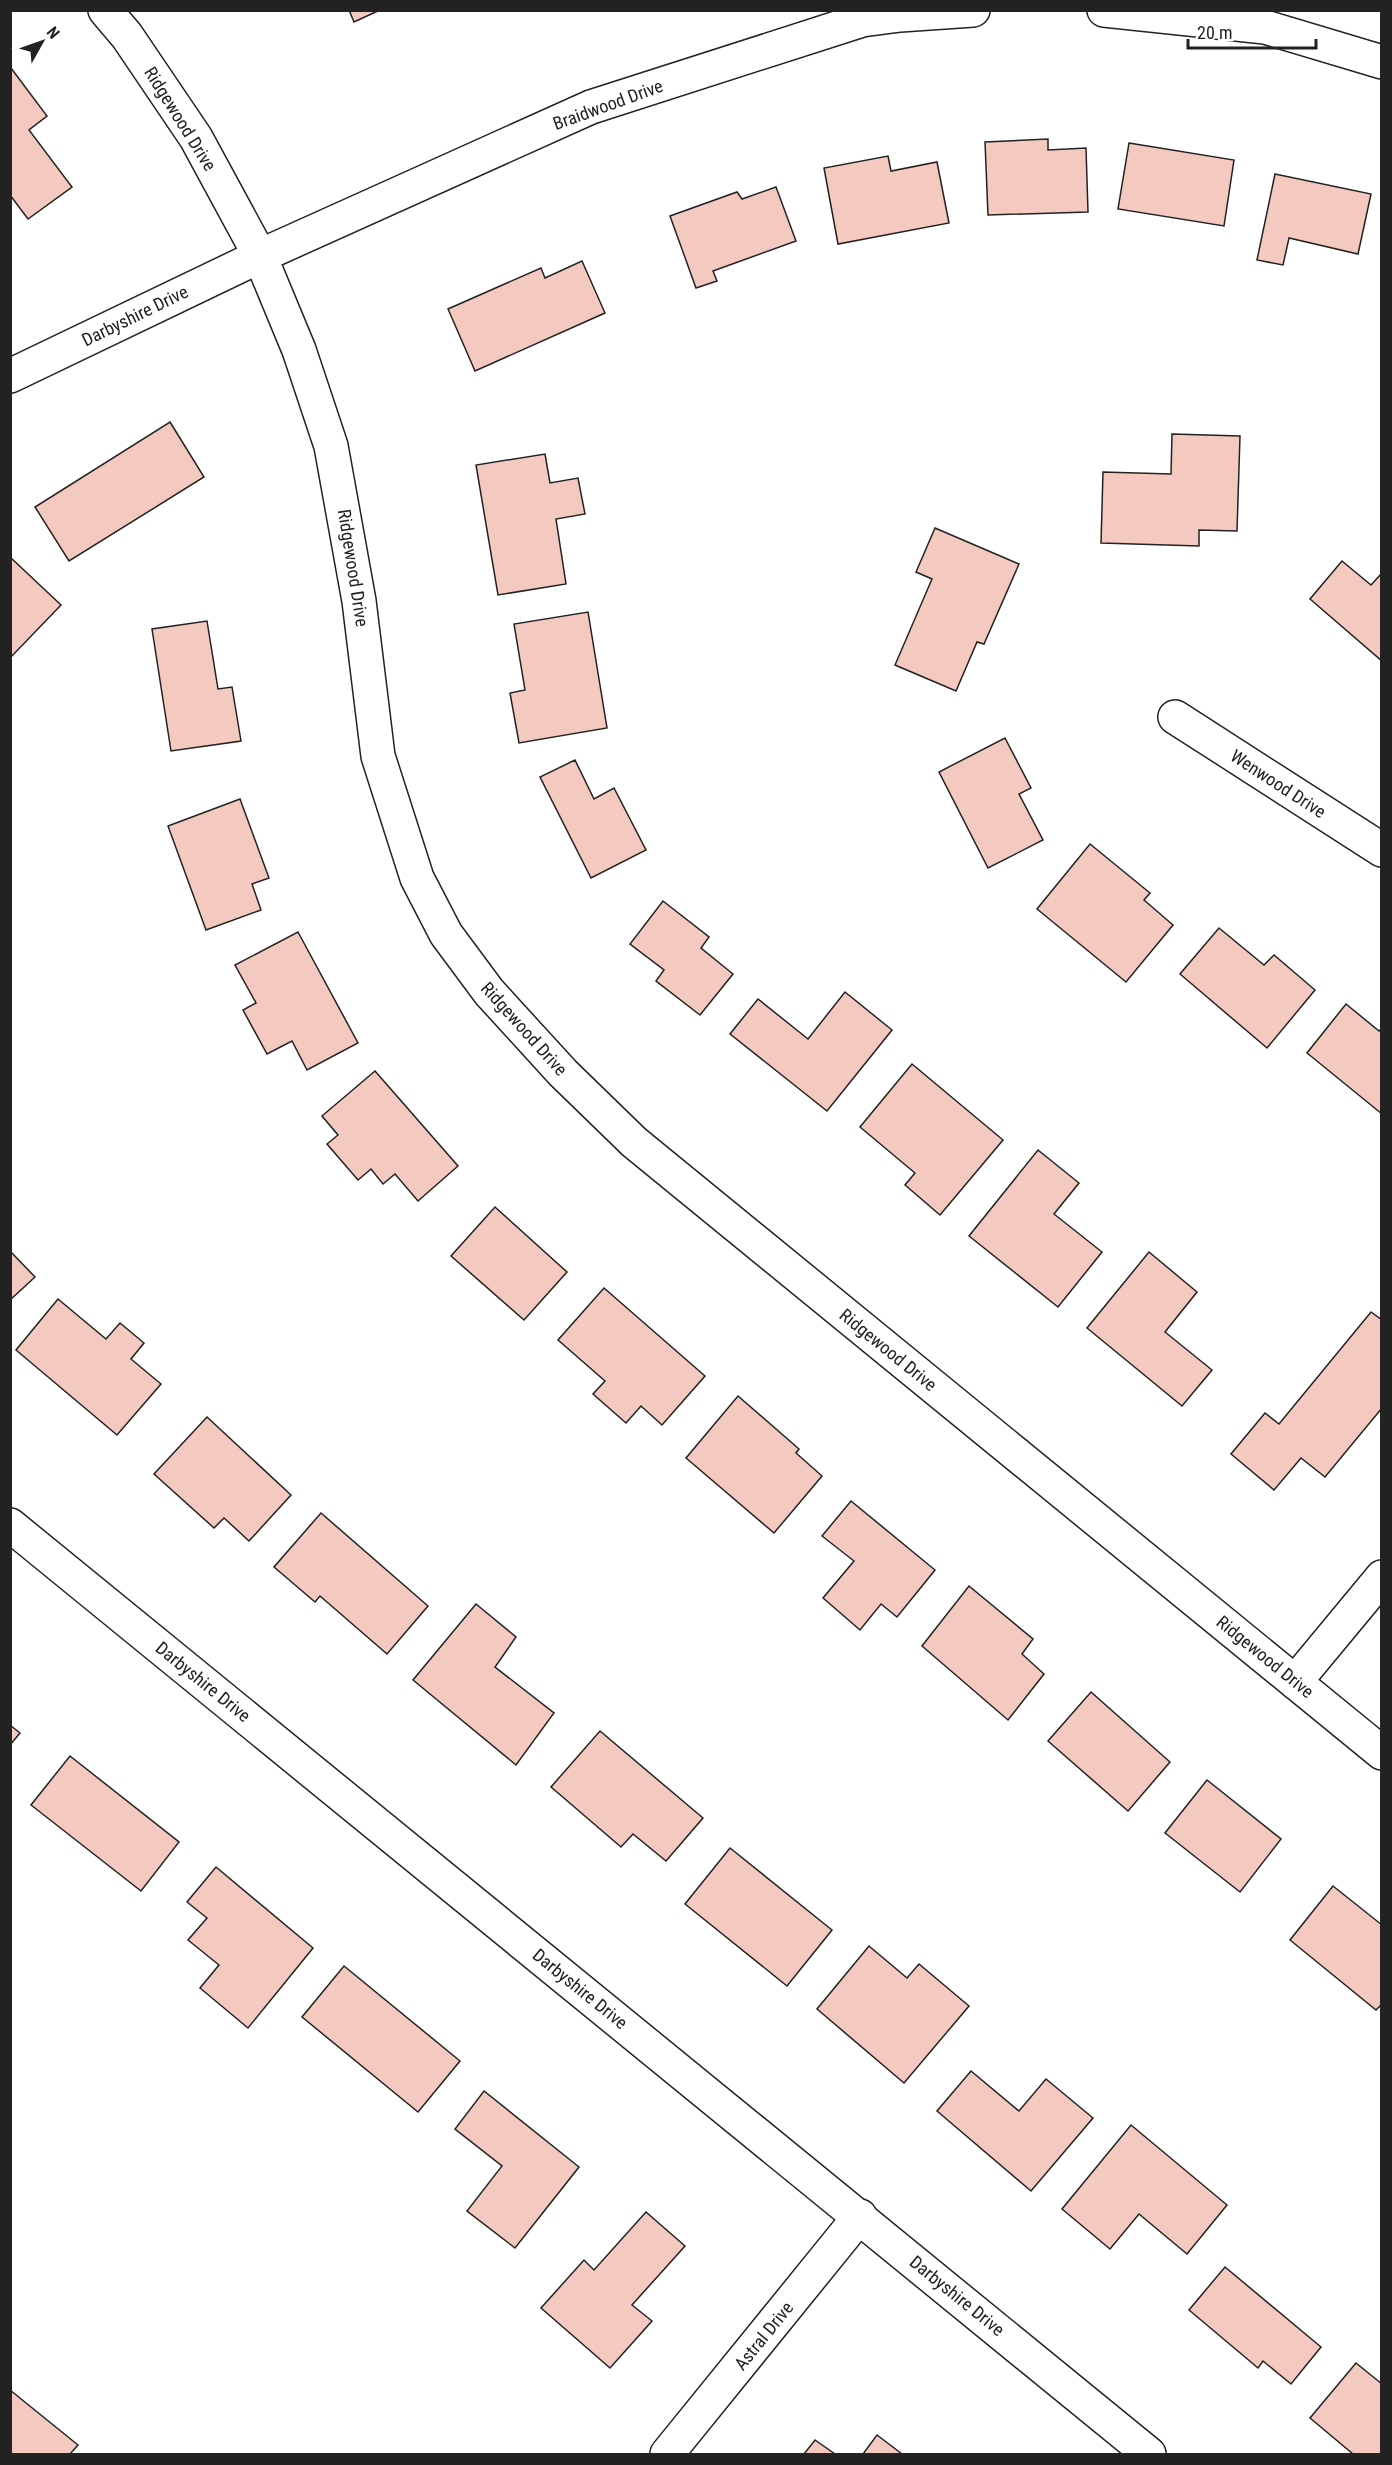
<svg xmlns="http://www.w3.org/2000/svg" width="1392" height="2465" font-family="'Roboto Condensed',sans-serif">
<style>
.building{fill:#f3c9c0;stroke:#222;stroke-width:1.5}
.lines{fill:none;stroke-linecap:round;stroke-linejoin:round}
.minor-casing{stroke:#222;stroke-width:36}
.minor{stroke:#fff;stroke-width:33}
.labels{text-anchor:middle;stroke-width:4.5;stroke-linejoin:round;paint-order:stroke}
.street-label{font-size:18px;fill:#222;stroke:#fff}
</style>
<rect width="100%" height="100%" fill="#fff"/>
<!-- building -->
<g class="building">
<path d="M349 10H380L354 22Z"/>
<path d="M11 68 47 116 29 130 72 187 28 219 10 195Z"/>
<path d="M1048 139V150L1086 148 1088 212 988 215 985 142Z"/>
<path d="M1129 143 1234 160 1224 226 1118 209Z"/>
<path d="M888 156 891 171 937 162 949 223 838 244 824 168Z"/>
<path d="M1275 174 1371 194 1358 254 1289 238 1283 265 1257 260Z"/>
<path d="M776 187 796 241 713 271 717 281 696 288 670 216 737 192 742 199Z"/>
<path d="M582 261 605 313 475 371 448 309 541 268 545 278Z"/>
<path d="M170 422 204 477 69 561 35 507Z"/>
<path d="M1172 434 1240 436 1237 531 1199 530V546L1101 543 1103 472 1171 474Z"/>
<path d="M545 454 550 483 578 478 585 514 556 519 566 584 498 595 476 465Z"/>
<path d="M935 528 1019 564 984 644 977 642 956 691 895 665 932 579 916 572Z"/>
<path d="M10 557 61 605 10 658Z"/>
<path d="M1342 561 1371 585 1382 573V661L1310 599Z"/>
<path d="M588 612 607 728 519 743 510 693 525 690 514 624Z"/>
<path d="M207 621 218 689 232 687 241 741 171 751 152 629Z"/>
<path d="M1005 738 1031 788 1019 794 1043 840 988 868 939 772Z"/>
<path d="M575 760 594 799 614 788 646 850 591 878 540 777Z"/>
<path d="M240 799 269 878 252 884 261 910 206 930 168 826Z"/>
<path d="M1090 844 1150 893 1144 900 1173 925 1126 982 1037 909Z"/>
<path d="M663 901 709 937 701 948 733 974 700 1015 656 981 664 970 630 944Z"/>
<path d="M1219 928 1264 965 1274 955 1315 990 1267 1048 1180 974Z"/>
<path d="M298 932 358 1043 307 1070 292 1041 267 1054 243 1010 256 1003 235 965Z"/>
<path d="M845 992 892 1030 827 1111 730 1034 758 999 808 1039Z"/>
<path d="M1346 1004 1379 1031 1382 1028V1114L1307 1053Z"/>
<path d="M912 1064 1003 1140 940 1215 905 1185 915 1173 860 1127Z"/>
<path d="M375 1071 458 1166 418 1201 395 1174 383 1184 371 1169 358 1180 327 1144 338 1135 322 1116Z"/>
<path d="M1038 1150 1079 1183 1054 1214 1102 1252 1058 1307 969 1236Z"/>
<path d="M495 1207 567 1272 524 1320 451 1256Z"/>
<path d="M10 1251 35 1277 10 1300Z"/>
<path d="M1149 1252 1197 1292 1165 1332 1212 1370 1182 1406 1087 1328Z"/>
<path d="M604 1288 705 1376 662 1425 641 1406 626 1423 593 1394 605 1381 558 1340Z"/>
<path d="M58 1299 106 1339 120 1323 144 1343 131 1359 161 1384 117 1435 16 1350Z"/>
<path d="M1371 1312 1382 1320V1408L1325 1477 1301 1458 1274 1490 1231 1454 1265 1413 1279 1424Z"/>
<path d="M738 1396 799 1449 796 1453 822 1476 774 1533 686 1458Z"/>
<path d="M207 1417 291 1495 249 1541 224 1518 214 1528 154 1474Z"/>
<path d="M851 1501 935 1570 897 1617 881 1604 860 1630 823 1598 854 1561 822 1536Z"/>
<path d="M321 1513 428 1606 387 1654 320 1596 315 1602 274 1567Z"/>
<path d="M969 1586 1033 1639 1022 1654 1044 1674 1008 1720 922 1646Z"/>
<path d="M476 1604 516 1637 495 1667 554 1713 516 1765 413 1680Z"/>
<path d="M1091 1692 1170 1762 1128 1811 1048 1741Z"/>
<path d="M10 1725 20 1733 10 1745Z"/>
<path d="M600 1731 703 1818 666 1861 633 1834 621 1847 551 1787Z"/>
<path d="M70 1756 179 1842 141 1891 31 1805Z"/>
<path d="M1207 1780 1281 1839 1240 1892 1165 1833Z"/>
<path d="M730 1848 832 1930 787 1986 685 1904Z"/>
<path d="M216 1867 313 1948 248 2028 200 1988 219 1965 188 1940 207 1918 187 1902Z"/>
<path d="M1333 1886 1382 1925V2004L1376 2010 1290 1940Z"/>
<path d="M869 1946 907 1978 919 1964 969 2006 904 2083 817 2009Z"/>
<path d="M344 1966 460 2061 418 2112 302 2017Z"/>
<path d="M971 2071 1019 2111 1046 2079 1093 2118 1031 2191 937 2111Z"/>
<path d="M484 2091 579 2167 515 2248 467 2211 502 2166 455 2129Z"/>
<path d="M1131 2125 1227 2205 1187 2254 1139 2214 1110 2249 1062 2209Z"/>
<path d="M646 2212 685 2246 632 2305 652 2321 610 2368 541 2308 584 2260 594 2270Z"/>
<path d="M1225 2267 1321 2347 1291 2384 1263 2361 1258 2368 1189 2310Z"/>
<path d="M1356 2363 1382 2384V2454H1353L1310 2418Z"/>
<path d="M10 2390 78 2445 70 2454H10Z"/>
<path d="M877 2435 902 2454H863Z"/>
<path d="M815 2440 835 2454H804Z"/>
</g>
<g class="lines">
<!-- minor casing -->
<g class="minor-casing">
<g id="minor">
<path d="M105 10 127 36 196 138 260 256 299 350 331 446 359 601 378 756 417 878 446 934 489 992 563 1073 634 1142 1382 1753"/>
<path d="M1104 10 1265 27 1382 62"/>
<path d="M10 376 260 256 591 107 862 20 900 15 973 10"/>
<path d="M1175 717 1382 850"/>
<path d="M10 1525 1149 2454"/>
<path d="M1295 1682 1382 1577"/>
<path d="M667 2454 860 2216"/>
</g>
</g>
<!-- minor -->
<use href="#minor" class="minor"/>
</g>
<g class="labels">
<!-- street labels -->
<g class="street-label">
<text transform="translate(608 105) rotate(-20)" y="6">Braidwood Drive</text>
<text transform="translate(180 119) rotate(58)" y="6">Ridgewood Drive</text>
<text transform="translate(135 316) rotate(-26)" y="6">Darbyshire Drive</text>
<text transform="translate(353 568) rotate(81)" y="6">Ridgewood Drive</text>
<text transform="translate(1278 784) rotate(33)" y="6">Wenwood Drive</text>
<text transform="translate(524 1029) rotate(48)" y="6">Ridgewood Drive</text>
<text transform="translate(888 1350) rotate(39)" y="6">Ridgewood Drive</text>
<text transform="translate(1265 1657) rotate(39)" y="6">Ridgewood Drive</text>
<text transform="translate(203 1682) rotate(39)" y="6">Darbyshire Drive</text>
<text transform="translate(580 1989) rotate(39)" y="6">Darbyshire Drive</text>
<text transform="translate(957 2296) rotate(39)" y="6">Darbyshire Drive</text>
<text transform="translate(764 2336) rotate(-51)" y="6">Astral Drive</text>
</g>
</g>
<!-- border -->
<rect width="1392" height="2465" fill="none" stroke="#222222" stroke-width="24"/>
<!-- north arrow -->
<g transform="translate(42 42) rotate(50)" stroke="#ffffff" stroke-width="4.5" paint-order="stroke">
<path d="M0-4.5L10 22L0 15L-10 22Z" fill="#222222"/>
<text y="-9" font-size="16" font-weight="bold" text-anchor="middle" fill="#222222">N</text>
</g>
<!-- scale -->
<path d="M1188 39v9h128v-9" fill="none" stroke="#222222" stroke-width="3"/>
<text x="1197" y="39" font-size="18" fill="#222222" stroke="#ffffff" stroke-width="4.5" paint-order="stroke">20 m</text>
</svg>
